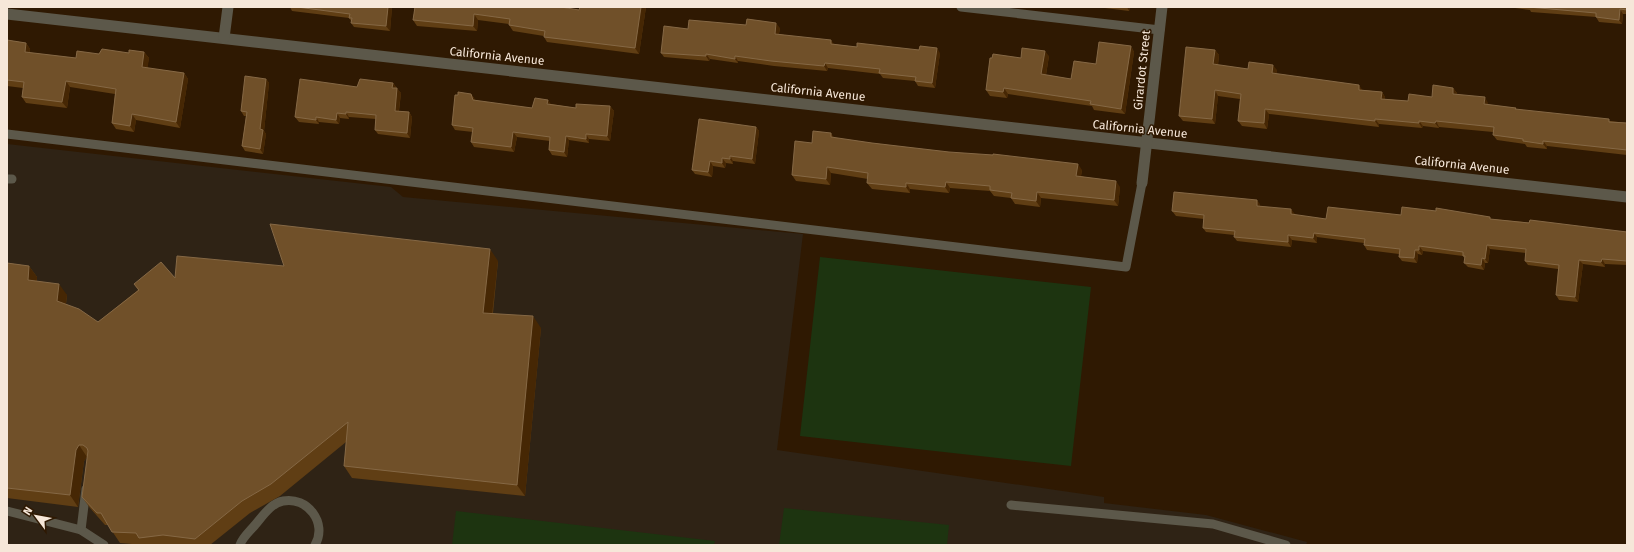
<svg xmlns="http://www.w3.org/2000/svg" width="1634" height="552" font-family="'Fira Sans',sans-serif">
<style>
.education{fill:#2f2315}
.pitch{fill:#1d3410}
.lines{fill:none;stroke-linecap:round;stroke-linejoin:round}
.service{stroke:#5c584a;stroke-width:9}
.minor{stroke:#5c584a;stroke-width:11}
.wall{fill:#603e14}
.shaded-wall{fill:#462704}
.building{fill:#705029;stroke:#856845}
.labels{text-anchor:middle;stroke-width:3;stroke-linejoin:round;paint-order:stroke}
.street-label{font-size:12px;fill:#f6e7d9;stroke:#2f1902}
</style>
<rect width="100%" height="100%" fill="#2f1902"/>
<!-- education -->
<path class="education" d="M7 144 391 187 403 197 803 234 777 450 1104 497V503L1206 515 1307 542 1306 545H7Z"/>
<!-- pitch -->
<g class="pitch">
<path d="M820 257 1091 287 1071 466 800 436Z"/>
<path d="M784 508 949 525 947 545H779Z"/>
<path d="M456 511 715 541 714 545H452Z"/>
</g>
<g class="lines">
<!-- service -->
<g class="service">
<path d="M961 7 1160 30"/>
<path d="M7 134 1126 267 1142 183"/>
<path d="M7 179H12"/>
<path d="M1011 505 1213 524 1286 545"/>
<path d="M7 511 81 530 104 545"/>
<path d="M81 530 86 489"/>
<path d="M240 545C242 538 250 531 255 525 262 517 271 503 283 501 307 496 328 523 315 545"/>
</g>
<!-- minor -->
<g class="minor">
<path d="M7 14 1627 197"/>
<path d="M224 38 228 7"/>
<path d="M1142 183 1162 7"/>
</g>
</g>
<!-- wall -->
<g class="wall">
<path d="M290 7H392L390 31 354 27 351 23V21L349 18 292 11Z"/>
<path d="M415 7 579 10 646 7 639 54 547 42 544 37V36L513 31 509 25V24L478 20 477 31 417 26 413 20Z"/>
<path d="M1105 7H1130L1129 11 1105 8Z"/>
<path d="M1508 7H1627V14H1623L1622 24 1599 22 1596 17 1531 12 1530 10Z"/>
<path d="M746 25 780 28 779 34 834 44 857 47 940 53 935 88 918 86 915 81 883 78 880 74 828 68 827 71 774 66 738 61V63L710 59 709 61 664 57 661 53Z"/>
<path d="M7 40 26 43 30 49V53L76 58 99 54 144 52 149 58 147 68 184 73 188 79 180 128 136 120 134 132 116 129 112 123 115 94 70 87 67 108 26 103 22 97 23 88 7 86Z"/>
<path d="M1131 46 1134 52 1125 114 1094 110 1092 106 1008 94 1007 98 990 96 986 90 1021 58 1049 56 1046 75 1071 79 1096 64Z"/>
<path d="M1215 50 1219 55 1218 65 1248 69 1277 70 1276 74 1363 90 1382 92 1385 97V99L1408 101 1432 97 1453 88 1457 93V94L1488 103V105L1516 108 1517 110 1627 123V155L1547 146V149L1527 147 1525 144 1497 140 1493 135V132L1439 127V128L1423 126 1422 128 1379 124V127L1269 114 1267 129 1242 126 1238 121 1240 99 1218 96 1215 124 1183 121 1179 116Z"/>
<path d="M266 79 269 83 264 131 266 134 263 154 245 151 242 146 246 116H244L241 111Z"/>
<path d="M393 83 396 87V88L401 93 399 111 409 112 412 117 410 138 378 134 375 130 376 119 349 117V119L340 118 339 124 319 122V124L299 122 295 117 357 87Z"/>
<path d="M471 94 474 98 475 101 532 108 551 104 576 108 610 106 614 111 610 141 589 139V143L569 140 567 157 552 155 549 150 550 141 517 137 514 152 474 147 471 142 473 132 455 130 452 125 458 95Z"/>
<path d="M756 127 759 131 755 164 733 161V164L726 163 725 168 713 166 712 177 695 174 692 170Z"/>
<path d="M834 138 872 143 1082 170 1081 176 1120 187 1118 206 1041 198 1040 207 1015 204 1011 198 994 196 990 191 950 188 949 193 910 189V193L872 189 867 183 868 179 831 173 830 185 796 181 792 175 812 143Z"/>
<path d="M1260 204V206L1294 215 1326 219 1401 215 1492 219 1627 232V265L1605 264V267L1583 264 1578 302 1559 300 1556 295 1558 269 1528 265 1525 261 1526 253 1490 249 1488 263H1485L1484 270 1468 267 1464 263 1465 259 1463 256 1423 251 1422 255 1418 254 1417 263 1402 261 1399 257V254L1367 250 1364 245V243L1317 237V243L1292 240 1291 247 1237 241 1234 237V235L1206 232 1203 228 1204 219 1176 216 1172 211Z"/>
<path d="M498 261 493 313 541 328 525 496 352 478 344 466 346 442 280 496 250 513 210 545H144L120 543 108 525H105L90 508 82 497 87 457 84 461 78 507 7 498V263L29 266 37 277V281L67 295 66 304 98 322 138 290 134 284 175 278 284 266Z"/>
</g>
<!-- shaded-wall -->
<g class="shaded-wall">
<path d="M388 7H392L390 31 386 26Z"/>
<path d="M641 7H646L639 54 635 48Z"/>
<path d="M1127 7H1130L1129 11Z"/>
<path d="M1620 9 1623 14 1622 24 1619 20Z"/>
<path d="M474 14 478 20 477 31 473 26Z"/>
<path d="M776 23 780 28 778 38 775 34Z"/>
<path d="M831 40 834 44H831Z"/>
<path d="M26 43 30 49 29 59 25 52Z"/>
<path d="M1131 46 1134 52 1125 114 1121 109Z"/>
<path d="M937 48 940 53 935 88 932 83Z"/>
<path d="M1215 50 1219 55 1217 70 1213 64Z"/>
<path d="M1045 51 1049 56 1045 80 1041 74Z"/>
<path d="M144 52 149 58 147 73 142 67Z"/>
<path d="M706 54 710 59 709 61 706 56Z"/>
<path d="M735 56 738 61V63L735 59Z"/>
<path d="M825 63 828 68 827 71 824 66Z"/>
<path d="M1273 65 1277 70 1276 78 1272 73Z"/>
<path d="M184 73 188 79 180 128 176 122Z"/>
<path d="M266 79 269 83 264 131 266 134 263 154 260 149V129Z"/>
<path d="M66 81 70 87 67 108 62 102Z"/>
<path d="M393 83 396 87V93L392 88Z"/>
<path d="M1359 85 1363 91 1359 90Z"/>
<path d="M397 88 401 93 398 116 395 111Z"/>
<path d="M1004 88 1008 94 1007 98 1003 92Z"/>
<path d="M1453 88 1457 93 1456 99 1453 94Z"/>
<path d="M1215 90 1218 96 1215 124 1212 119Z"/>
<path d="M1382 92 1385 97 1384 104 1381 99Z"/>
<path d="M471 94 474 98 476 105 473 100Z"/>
<path d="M1485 97 1488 103V110L1484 104Z"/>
<path d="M548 100 551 104V109L547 104Z"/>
<path d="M610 106 614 111 610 141 607 136Z"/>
<path d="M1265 109 1269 114 1267 129 1264 123Z"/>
<path d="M346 112 349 117V119L346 114Z"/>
<path d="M409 112 412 117 410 138 407 133Z"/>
<path d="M337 113 340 118 339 124 336 120Z"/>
<path d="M132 114 136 120 134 132 130 126Z"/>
<path d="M316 117 319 122V124L316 120Z"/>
<path d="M1375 119 1379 124V127L1375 121Z"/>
<path d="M1419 121 1423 126 1422 128 1419 123Z"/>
<path d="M1436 121 1439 127V128L1435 123Z"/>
<path d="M756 127 759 131 755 164 752 159Z"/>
<path d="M513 132 517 137 514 152 511 147Z"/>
<path d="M831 133 835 139 831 137Z"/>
<path d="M586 134 589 139V143L586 139Z"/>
<path d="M566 136 569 140 567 157 564 152Z"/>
<path d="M1543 141 1547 146V149L1543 144Z"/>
<path d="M730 156 733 161V164L730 159Z"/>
<path d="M722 158 726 163 725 168 722 163Z"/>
<path d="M710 161 713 166 712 177 708 172Z"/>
<path d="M1078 164 1082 170 1080 181 1076 176Z"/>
<path d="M827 167 831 173 830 185 826 179Z"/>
<path d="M1116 181 1120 187 1118 206 1114 200Z"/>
<path d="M946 182 950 188 949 193 945 187Z"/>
<path d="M906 183 910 189V193L906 187Z"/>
<path d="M1037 192 1041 198 1040 207 1036 201Z"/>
<path d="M1257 200 1260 204V210L1257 206Z"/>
<path d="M1291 209 1295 214 1294 219 1291 214Z"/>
<path d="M1314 233 1317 237V243L1313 238Z"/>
<path d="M1288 235 1292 240 1291 247 1288 242Z"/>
<path d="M1487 245 1490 249 1488 263 1485 259Z"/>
<path d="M1419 246 1423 251 1422 255 1419 250Z"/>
<path d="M490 249 498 261 491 324 483 313Z"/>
<path d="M1415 250 1418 254 1417 263 1414 258Z"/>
<path d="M1482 258 1485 263 1484 270 1481 265Z"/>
<path d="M1602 259 1605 264V267L1601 262Z"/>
<path d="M1579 260 1583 264 1578 302 1575 297Z"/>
<path d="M29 266 37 277 36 291 28 280Z"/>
<path d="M59 284 67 295 65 312 57 301Z"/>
<path d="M533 316 541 328 525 496 517 485Z"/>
<path d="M79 445 87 457 84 461 78 507 70 495 76 450Z"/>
</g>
<!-- building -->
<g class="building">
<path d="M297 7H388L386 26 351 23 352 18H349L350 14Z"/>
<path d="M415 7H561L579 10 580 7H641L635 48 544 37 545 31 509 25 510 19 474 14 473 26 413 20Z"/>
<path d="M1528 7H1627V10L1620 9 1619 20 1596 17V13Z"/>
<path d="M747 19 776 23 775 34 831 40V44L857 47V43L919 50 920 46 937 48 932 83 915 81 916 77 879 73 880 69 825 63 824 66 771 61 735 56V59L706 54V56L661 53 664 26 688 29 689 20 746 25Z"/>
<path d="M7 40 26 43 25 52 76 58 77 51 99 54 102 49 129 53V50L144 52 142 67 184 73 176 122 132 114 130 126 112 123 116 89 66 81 62 102 22 97 24 82 7 80Z"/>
<path d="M1099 42 1131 46 1121 109 1090 104 1091 101 1004 88 1003 92 986 90 990 58H992L993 54 1021 58 1022 48 1045 51 1041 74 1071 79 1074 61 1096 64Z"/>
<path d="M1186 47 1215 50 1213 64 1248 69 1249 62 1273 65 1272 73 1359 85V90L1382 92 1381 99 1408 101 1409 94 1432 97 1433 85 1453 88V94L1485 97 1484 104 1516 108 1515 109 1609 119V122L1627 123V150L1543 141V144L1523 141V139L1493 135 1494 127 1436 121 1435 123 1419 121V123L1375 119V121L1265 109 1264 123 1238 121 1241 94 1215 90 1212 119 1179 116Z"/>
<path d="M245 76 266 79 260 129 263 130 260 149 242 146 247 112 241 111Z"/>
<path d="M300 79 357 87 360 79 393 83 392 88H397L395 111 409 112 407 133 375 130 376 115 346 112V114L337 113 336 120 316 117V120L295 117Z"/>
<path d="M458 92 471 94 473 100 532 108 535 98 548 100 547 104 576 108V104L610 106 607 136 586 134V139L566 136 564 152 549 150 550 137 513 132 511 147 471 142 473 128 452 125 455 95H458Z"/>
<path d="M699 119 756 127 752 159 730 156V159L722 158V163L710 161 708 172 692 170Z"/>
<path d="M813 131 831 133V137L872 143 949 152 993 155V154L1078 164 1076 176 1116 181 1114 200 1037 192 1036 201 1011 198 1012 193 990 190V186L946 182 945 187 906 183V187L867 183 868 173 827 167 826 179 792 175 795 141 812 143Z"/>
<path d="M1174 192 1257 200V206L1291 209V214L1326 219 1328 207 1401 215 1402 207 1436 211V208L1490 217V219L1529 223 1530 220 1627 232V261L1602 259 1601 262 1579 260 1575 297 1556 295 1559 265 1525 261 1526 249 1487 245 1485 259 1482 258 1481 265 1464 263 1465 256H1463V252L1419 246V250H1415L1414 258 1399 257 1400 249 1364 245 1365 239 1314 233 1313 238 1288 235V242L1234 237 1235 231 1203 228 1204 215 1172 211Z"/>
<path d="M270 224 490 249 483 313 533 316 517 485 344 466 348 422 271 484 242 501 195 539 163 535 139 538 136 533 112 532 101 513H97L82 497 88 451 87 448 83 445H79L76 450 70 495 7 488V263L29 266 28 280 59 284 57 301 79 309 98 322 139 290 134 284 161 262 175 278 177 256 284 266Z"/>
</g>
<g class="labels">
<!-- street labels -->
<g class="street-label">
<text transform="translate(497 56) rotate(6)" y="4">California Avenue</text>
<text transform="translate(1142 70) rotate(-84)" y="4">Girardot Street</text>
<text transform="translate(818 92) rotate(6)" y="4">California Avenue</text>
<text transform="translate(1140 129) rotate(6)" y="4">California Avenue</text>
<text transform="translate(1462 165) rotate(6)" y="4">California Avenue</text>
</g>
</g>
<!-- border -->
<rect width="1634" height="552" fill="none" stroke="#f6e7d9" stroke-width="16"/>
<!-- north arrow -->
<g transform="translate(36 516) rotate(302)" stroke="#2f1902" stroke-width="3" paint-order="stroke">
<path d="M0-3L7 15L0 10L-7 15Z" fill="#f6e7d9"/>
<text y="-6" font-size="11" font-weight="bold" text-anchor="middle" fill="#f6e7d9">N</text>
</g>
</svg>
